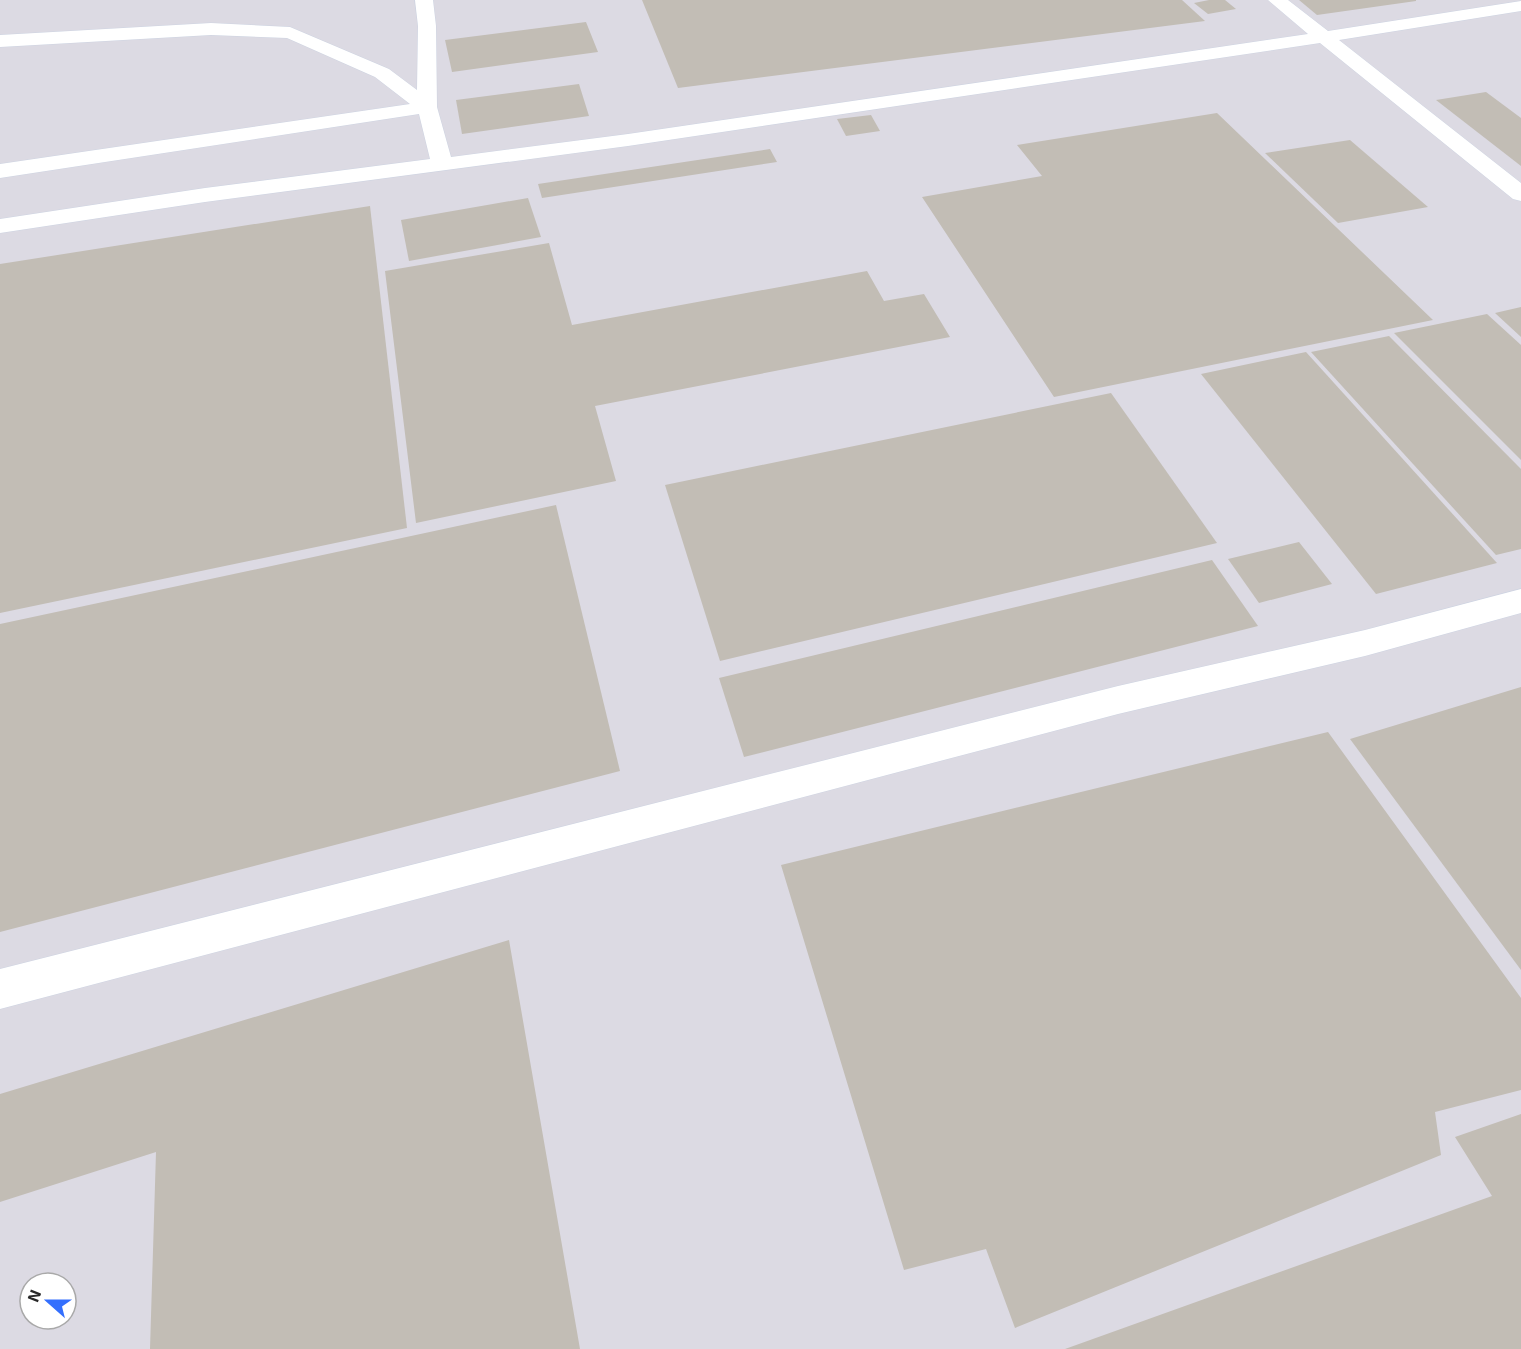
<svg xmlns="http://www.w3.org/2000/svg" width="1521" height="1349" font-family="'Exo 2',sans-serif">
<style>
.industrial{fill:#dcdae3;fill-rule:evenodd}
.building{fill:#c2bdb5}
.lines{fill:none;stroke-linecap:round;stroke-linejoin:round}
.minor-casing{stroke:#ced4e2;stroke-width:1}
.minor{fill:#fff;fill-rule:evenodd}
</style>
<rect width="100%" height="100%" fill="#ebe1d9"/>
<!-- industrial -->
<path class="industrial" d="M0 0H1521V1349H0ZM30 1283H66V1319H30Z"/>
<!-- building -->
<g class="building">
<path d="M642 0H1182L1205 21 678 88Z"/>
<path d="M1209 0H1225L1236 9 1208 14 1194 3Z"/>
<path d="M1299 0H1416V1L1317 15Z"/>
<path d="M586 22 598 52 452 72 445 40Z"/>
<path d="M579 84 589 116 462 134 456 100Z"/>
<path d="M1486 92 1521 118V166L1436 100Z"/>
<path d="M1217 113 1433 320 1054 397 922 197 1042 176 1017 145Z"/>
<path d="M871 115 880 131 846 136 837 119Z"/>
<path d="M1350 140 1428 207 1338 223 1265 153Z"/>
<path d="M770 149 777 162 542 198 538 184Z"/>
<path d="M528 198 541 237 409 261 401 220Z"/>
<path d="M370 206 407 528 0 613V264Z"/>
<path d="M549 243 572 325 867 271 884 301 924 294 950 337 595 406 616 481 416 523 385 271Z"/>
<path d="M1521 307V337L1495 313Z"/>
<path d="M1487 314 1521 345V460L1394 333Z"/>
<path d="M1389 336 1521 469V549L1496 555 1311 352Z"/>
<path d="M1306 352 1497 563 1376 594 1201 374Z"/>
<path d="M1111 393 1217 543 720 661 665 485Z"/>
<path d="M556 505 620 771 0 932V624Z"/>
<path d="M1299 542 1332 584 1259 603 1228 559Z"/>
<path d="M1212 560 1258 626 744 757 719 678Z"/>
<path d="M1521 687V970L1350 739Z"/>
<path d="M1328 732 1521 998V1090L1435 1112 1441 1155 1015 1328 986 1249 904 1270 781 865Z"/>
<path d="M509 940 580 1349H150L156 1152 0 1202V1094Z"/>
<path d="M1521 1114V1349H1065L1492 1196 1455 1137Z"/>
</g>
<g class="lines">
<!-- minor casing -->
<g class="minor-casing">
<g id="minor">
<path d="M415 0H433L436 26 437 107 451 157 628 134 1308 34 1268 0H1288L1328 31 1521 1V11L1339 40 1521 183V201L1513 199 1320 43 628 146 205 202 0 233V219L205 188 430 159 419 114 0 178V164L410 104 375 77 287 38 211 35 0 47V35L211 23 290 27 389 69 417 90 418 26Z"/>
<path d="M1521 589V613L1365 656 1118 714 0 1009V969L1118 686 1365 630Z"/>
</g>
</g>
<!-- minor -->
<use href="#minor" class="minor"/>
</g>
<!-- north arrow -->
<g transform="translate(48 1301) rotate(291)"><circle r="28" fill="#ffffff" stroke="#a9a9a9" stroke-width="1.5"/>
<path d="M0-4.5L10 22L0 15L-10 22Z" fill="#346ffd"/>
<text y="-9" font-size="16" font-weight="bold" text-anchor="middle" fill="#282828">N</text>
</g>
</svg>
